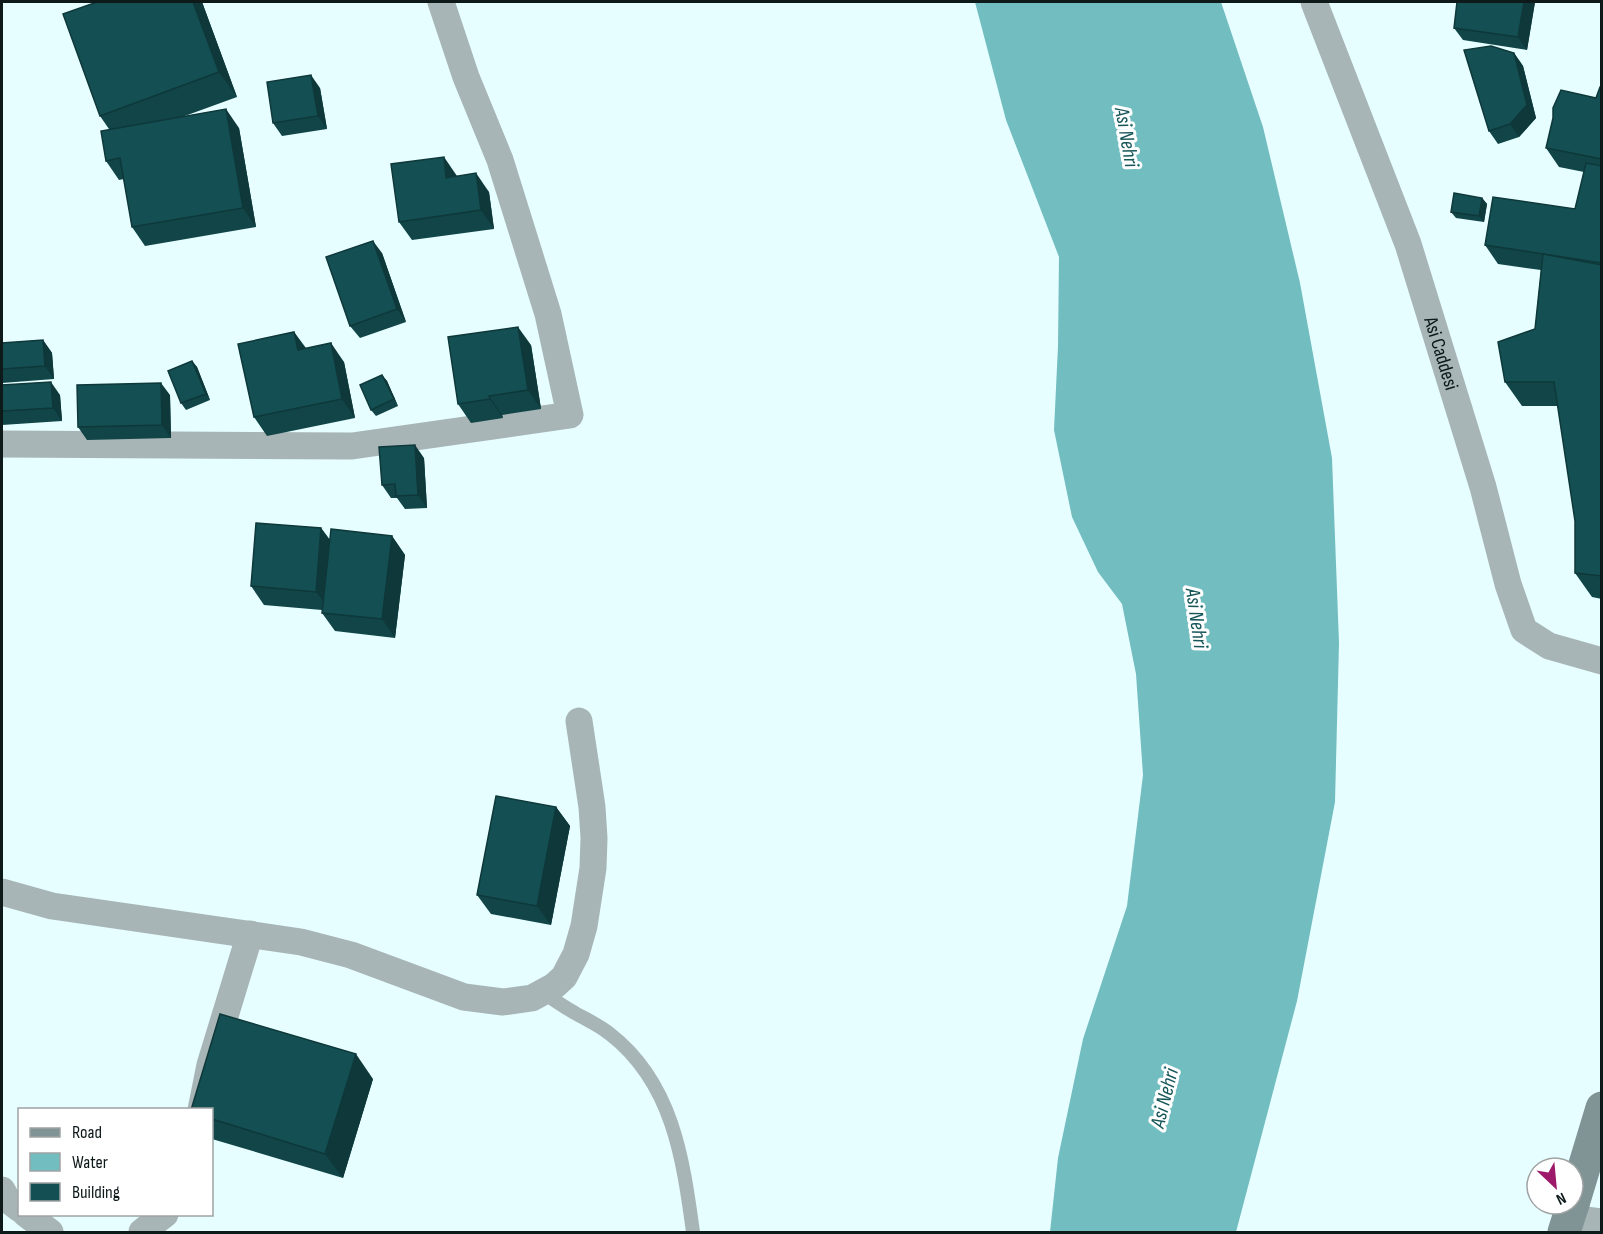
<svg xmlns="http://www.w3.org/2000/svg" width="1603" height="1234" font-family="'Sofia Sans Condensed',sans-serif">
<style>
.water{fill:#72bdc0}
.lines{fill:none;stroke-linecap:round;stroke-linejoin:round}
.lane{stroke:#a8b5b6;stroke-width:14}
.street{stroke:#a8b5b6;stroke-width:27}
.secondary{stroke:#819495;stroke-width:33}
.wall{fill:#114547}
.shaded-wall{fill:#0e383a}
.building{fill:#145053;stroke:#0e383a;stroke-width:1.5}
.labels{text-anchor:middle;stroke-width:6;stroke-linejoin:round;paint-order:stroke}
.street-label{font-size:20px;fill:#0e191a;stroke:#fff}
.water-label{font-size:21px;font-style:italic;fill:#17575a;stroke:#fff}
</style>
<rect width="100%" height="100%" fill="#e6feff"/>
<!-- water -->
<path class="water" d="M975 2H1221L1263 127 1300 283 1332 458 1339 643 1335 802 1297 1001 1236 1232H1050L1058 1158 1083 1039 1127 906 1143 775 1136 674 1122 604 1098 572 1072 517 1054 430 1058 346 1059 257 1006 120Z"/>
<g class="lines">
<!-- lane -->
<path class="lane" d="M544 993C554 1000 564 1007 575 1013 587 1020 599 1025 610 1034 673 1083 683 1159 693 1232"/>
<!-- street -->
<g class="street">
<path id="s1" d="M1314 2 1408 244 1483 487 1508 584 1524 630 1549 646 1602 661"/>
<path d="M2 444 352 446 570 415 548 314 500 160 466 77 441 2"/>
<path d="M2 892 52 906 301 942 351 955 464 997 503 1002 532 998 554 986 564 977 576 954 584 926 593 868 594 838 592 807 579 721"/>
<path d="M201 1110 210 1065 250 934"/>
<path d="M2 1190 7 1199 20 1209"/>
<path d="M26 1214 50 1232"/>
<path d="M1569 1218 1602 1222"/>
<path d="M142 1232 165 1214"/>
</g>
<!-- secondary -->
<g class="secondary">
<path d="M1573 1204 1602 1108"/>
<path d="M1564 1232 1573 1204"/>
</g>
</g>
<!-- wall -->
<g class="wall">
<path d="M202 2 237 97 182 117 239 128 256 227 145 246 132 227 124 179 119 180 106 161 109 129 100 116Z"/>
<path d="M1457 2H1535L1527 50 1463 40 1454 28Z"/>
<path d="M1514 53 1523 66 1536 118 1519 137 1498 144 1489 131Z"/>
<path d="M1602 87V599L1592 597 1575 573V521L1558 406H1522L1505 382 1535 329 1541 270 1498 264 1485 245 1575 209 1584 172 1559 167 1546 148 1596 98Z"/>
<path d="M320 88 327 129 282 136 273 123Z"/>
<path d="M457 176 489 192 494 229 412 240 399 222Z"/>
<path d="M1482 198 1487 204 1484 222 1456 218 1451 212Z"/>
<path d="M382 253 406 322 360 338 350 326Z"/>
<path d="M294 332 306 348 344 362 355 418 267 436 254 417Z"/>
<path d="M43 340 52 353 54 379 2 383V343Z"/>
<path d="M531 345 541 409 502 415 503 418 471 423 458 404Z"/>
<path d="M192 361 197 367 210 400 186 410 181 403Z"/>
<path d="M382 375 387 381 398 406 376 416 371 410Z"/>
<path d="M2 385 60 395 62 421 2 425Z"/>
<path d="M170 395 171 438 87 440 78 427Z"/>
<path d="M424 458 427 508 405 509 397 498H391L382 485Z"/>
<path d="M321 528 330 540 392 536 405 555 395 638 335 631 322 613V610L264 605 251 586Z"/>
<path d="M556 807 570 826 551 925 491 914 477 895Z"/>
<path d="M373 1079 343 1178 212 1139V1119Z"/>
</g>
<!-- shaded-wall -->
<g class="shaded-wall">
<path d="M193 2H202L237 97 219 72Z"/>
<path d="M1524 2H1535L1527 50 1518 37Z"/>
<path d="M1514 53 1523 66 1536 118 1519 137 1510 124Z"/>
<path d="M311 75 320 88 327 129 318 116Z"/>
<path d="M226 109 239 128 256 227 243 208Z"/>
<path d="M444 157 457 176 446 178Z"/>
<path d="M476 173 489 192 494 229 481 210Z"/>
<path d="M1482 198 1487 204 1484 222 1479 216Z"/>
<path d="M373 241 382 253 406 322 397 309Z"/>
<path d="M518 327 531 345 541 409 528 390Z"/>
<path d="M294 332 307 351 298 350Z"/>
<path d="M43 340 52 353 54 379 45 366Z"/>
<path d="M331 343 344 362 355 418 342 399Z"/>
<path d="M192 361 197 367 210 400 206 394Z"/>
<path d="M382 375 387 381 398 406 394 399Z"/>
<path d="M51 382 60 395 62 421 53 408Z"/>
<path d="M161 383 170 395 171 438 162 425Z"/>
<path d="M489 396 502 415 503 418 490 399Z"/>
<path d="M415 445 424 458 427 508 418 495Z"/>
<path d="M321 528 335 547 330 610 316 592Z"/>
<path d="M392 536 405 555 395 638 382 619Z"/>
<path d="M556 807 570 826 551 925 537 906Z"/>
<path d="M356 1054 373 1079 343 1178 325 1154Z"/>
</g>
<!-- building -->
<g class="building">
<path d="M97 2H193L219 72 100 116 63 14Z"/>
<path d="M1457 2H1524L1518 37 1454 28Z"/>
<path d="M1491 46 1514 53 1527 105 1510 124 1489 131 1464 50Z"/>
<path d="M311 75 318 116 273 123 267 82Z"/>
<path d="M1600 87H1602V159L1546 148 1553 118V108L1561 90 1596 98Z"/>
<path d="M226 109 243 208 132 227 120 158 106 161 101 131Z"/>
<path d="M444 157 446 178 476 173 481 210 399 222 391 164Z"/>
<path d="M1586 163 1602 166V263L1485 245 1493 197 1575 209Z"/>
<path d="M1454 193 1482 198 1479 216 1451 212Z"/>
<path d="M373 241 397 309 350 326 326 257Z"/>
<path d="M1543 254 1602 265V576L1575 573V521L1554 382H1505L1498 342 1535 329Z"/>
<path d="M518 327 528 390 489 396 490 399 458 404 448 337Z"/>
<path d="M294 332 298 350 331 343 342 399 254 417 238 344Z"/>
<path d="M43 340 45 366 2 369V343Z"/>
<path d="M192 361 206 394 181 403 168 371Z"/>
<path d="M382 375 394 399 371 410 360 385Z"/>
<path d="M51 382 53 408 2 411V385Z"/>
<path d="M161 383 162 425 78 427 77 385Z"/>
<path d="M415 445 418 495 396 496 395 484 382 485 379 447Z"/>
<path d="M256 523 321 528 316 592 251 586Z"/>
<path d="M331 529 392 536 382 619 322 613Z"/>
<path d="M496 796 556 807 537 906 477 895Z"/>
<path d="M220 1014 356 1054 325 1154 212 1119V1110H191Z"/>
</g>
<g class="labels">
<!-- street labels -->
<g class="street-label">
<text dy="7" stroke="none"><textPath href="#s1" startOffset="374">Asi Caddesi</textPath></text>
</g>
<!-- water labels -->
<g class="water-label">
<text transform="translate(1127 137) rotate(80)" y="7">Asi Nehri</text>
<text transform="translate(1197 618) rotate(82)" y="7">Asi Nehri</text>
<text transform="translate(1164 1098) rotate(-76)" y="7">Asi Nehri</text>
</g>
</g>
<!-- border -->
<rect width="1603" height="1234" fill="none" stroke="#0e191a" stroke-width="6"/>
<!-- legend -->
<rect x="18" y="1108" width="195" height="108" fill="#ffffff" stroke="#9fa3a3" stroke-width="1.5"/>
<rect x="30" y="1128" width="30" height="9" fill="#819495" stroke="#9fa3a3" stroke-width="1.5"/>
<text x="72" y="1138" font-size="18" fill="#0e191a">Road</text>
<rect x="30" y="1153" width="30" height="18" fill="#72bdc0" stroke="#9fa3a3" stroke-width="1.5"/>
<text x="72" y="1168" font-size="18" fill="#0e191a">Water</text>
<rect x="30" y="1183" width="30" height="18" fill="#145053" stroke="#9fa3a3" stroke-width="1.5"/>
<text x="72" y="1198" font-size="18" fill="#0e191a">Building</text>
<!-- north arrow -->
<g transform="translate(1555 1186) rotate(154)"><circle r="28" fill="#ffffff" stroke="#9fa3a3" stroke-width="1.5"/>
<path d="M0-4.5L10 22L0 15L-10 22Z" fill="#9d196a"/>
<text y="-9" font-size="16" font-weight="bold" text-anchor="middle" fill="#0e191a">N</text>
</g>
</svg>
